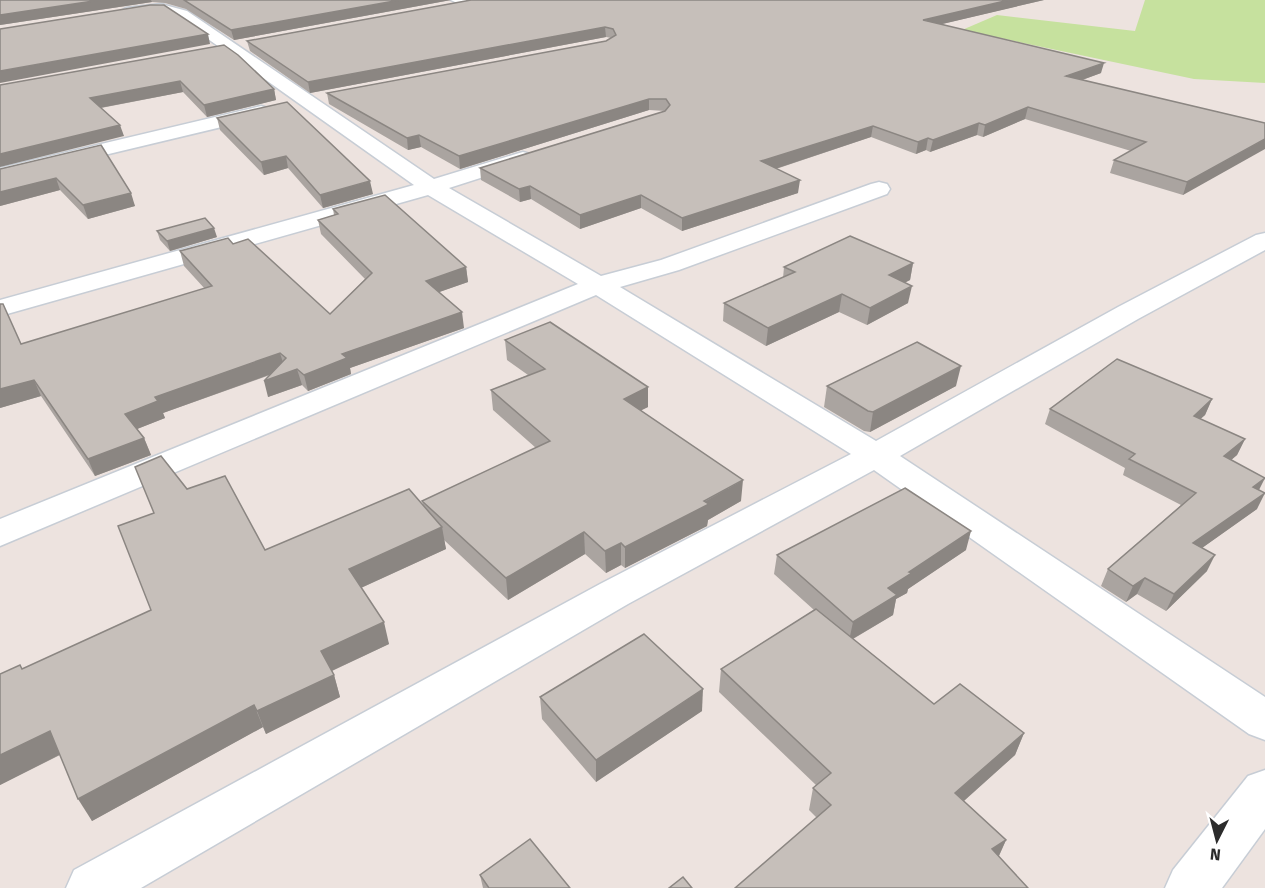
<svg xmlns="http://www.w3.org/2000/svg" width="1265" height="888" font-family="'Fira Sans',sans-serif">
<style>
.green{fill:#c6e19e}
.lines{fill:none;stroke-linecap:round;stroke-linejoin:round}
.minor-casing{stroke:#c7cdd5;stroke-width:3}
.minor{fill:#fff;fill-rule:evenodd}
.wall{fill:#aaa4a0}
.shaded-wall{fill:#8b8682}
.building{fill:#c6bfba;stroke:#8b8682;stroke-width:1.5}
</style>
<rect width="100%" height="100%" fill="#ede3df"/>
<!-- green -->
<path class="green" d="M1145 0H1265V83L1194 79 962 30 997 15 1135 31Z"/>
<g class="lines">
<!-- minor casing -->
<g class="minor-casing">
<g id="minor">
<path d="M451 0H470L474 4 467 8Z"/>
<path d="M161 4 187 11 434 179 516 154 523 152 530 154 533 158 530 162 449 188 601 276 661 260 871 184 879 182 887 184 890 189 887 194 679 270 620 287 876 441 1118 307 1256 235 1265 233V250L1138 319 900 456 1265 697V740L1249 734 874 470 628 604 141 888H66L74 870 600 584 851 454 596 295 0 546V519L578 284 428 195 0 316V300L414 185 177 17 160 12 126 16 119 12 126 8Z"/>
<path d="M261 106 268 108 270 112 268 116 0 180V168Z"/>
<path d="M1265 770V829L1222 888H1165L1173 870 1248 776Z"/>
</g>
</g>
<!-- minor -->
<use href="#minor" class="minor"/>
</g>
<!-- wall -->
<g class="wall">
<path d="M0 0H451L234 40 186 9 165 3 152 2 0 25Z"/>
<path d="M471 0H1044L942 24 1101 73 1082 80 1265 123 1183 195 1110 173 1114 160 1131 151 1025 119 983 137 977 135 930 152 926 150 916 154 871 137 776 169 798 193 682 231 641 208 580 229 531 199 520 202 481 180 480 168 665 111 649 110 460 169 421 147 408 150 329 104 327 93 606 41 611 38 606 37 310 93 250 51 247 41Z"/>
<path d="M224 45 274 89 276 100 207 117 183 92 101 108 124 136 0 85Z"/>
<path d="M217 118 373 194 323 208 288 168 264 175 220 130Z"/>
<path d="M101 145 135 206 88 219 60 190 0 206V169Z"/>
<path d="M333 209 466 267 468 282 439 292 464 328 350 368 351 374 308 391 302 385 268 397 270 375 163 413 165 418 137 429 144 438 151 455 95 476 41 396 0 408 21 344 205 289 184 266 180 251 233 244 330 314 365 279 321 234 318 220 334 215Z"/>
<path d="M157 231 217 237 170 251 160 240Z"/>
<path d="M913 263 910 280 905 282 908 303 867 325 839 312 766 346 723 321 724 303 783 278 784 267Z"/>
<path d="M505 340 648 387V407L641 410 741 501 708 520 707 526 625 568 621 565 606 573 585 554 508 600 444 540 446 549 361 588 389 644 332 671 334 675 340 697 266 734 263 727 92 821 60 755 0 785V674L23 669 151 610 187 489 265 550 423 505 422 501 536 448 493 410 491 390 528 375 507 360Z"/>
<path d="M827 386H956L870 432 864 431 824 407Z"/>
<path d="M1212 399 1205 415 1200 419 1245 439 1237 455 1231 460 1259 490 1257 509 1202 548 1207 571 1166 611 1137 594 1126 602 1101 586 1108 569 1181 505 1123 475 1125 468 1045 424 1050 409Z"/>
<path d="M966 550 908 589 907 593 896 599 893 615 853 639 934 704 1024 733 1015 755 964 801 1006 840 999 856 817 818 809 810 813 788 816 785 719 692 721 669 814 610 774 574 777 555Z"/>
<path d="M540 697 702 711 596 782 542 719Z"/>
<path d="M480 875 570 888H483Z"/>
</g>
<!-- shaded-wall -->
<g class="shaded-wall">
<path d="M100 0H151L152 2 0 25V15Z"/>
<path d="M400 0H451L234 40 231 30Z"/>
<path d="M1009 0H1044L921 29 923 20Z"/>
<path d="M605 27 606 37 310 93 308 82Z"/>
<path d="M208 34 210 44 0 83V71Z"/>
<path d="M1104 63 1101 73 1063 87 1066 76Z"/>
<path d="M180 81 183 92 94 109 90 98Z"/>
<path d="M274 89 276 100 207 117 204 105Z"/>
<path d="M649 99V110L460 169 459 156Z"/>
<path d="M1028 107 1025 119 983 137 985 125Z"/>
<path d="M979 123 977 135 930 152 933 140Z"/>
<path d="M120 125 124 136 0 167V154Z"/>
<path d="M873 126 871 137 760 174 761 161Z"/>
<path d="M419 135 421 147 408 150 407 138Z"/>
<path d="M928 138 926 150 916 154 918 142Z"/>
<path d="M1265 139V149L1183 195 1187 182Z"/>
<path d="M286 156 288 168 264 175 261 162Z"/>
<path d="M56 178 60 190 0 206V192Z"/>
<path d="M800 180 798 193 682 231V218Z"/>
<path d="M370 181 373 194 323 208 320 195Z"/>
<path d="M530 186 531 199 520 202 519 189Z"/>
<path d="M131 193 135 206 88 219 83 205Z"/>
<path d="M641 195V208L580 229V215Z"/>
<path d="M214 228 217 237 170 251 167 241Z"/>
<path d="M913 263 910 280 886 293 889 275Z"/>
<path d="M466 267 468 282 428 296 426 281Z"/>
<path d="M912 286 908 303 867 325 870 308Z"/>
<path d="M842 294 839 312 766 346 768 328Z"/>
<path d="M462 312 464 328 350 368 351 374 308 391 304 375 342 354Z"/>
<path d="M280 353 285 369 163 413 165 418 132 431 125 414 155 397Z"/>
<path d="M961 366 956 386 870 432 873 412Z"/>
<path d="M297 369 302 385 268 397 264 381Z"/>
<path d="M34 380 41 396 0 408V389Z"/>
<path d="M648 387V407L624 419V399Z"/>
<path d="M1212 399 1205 415 1187 431 1194 416Z"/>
<path d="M144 438 151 455 95 476 88 459Z"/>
<path d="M1245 439 1237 455 1217 472 1224 456Z"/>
<path d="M1265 478 1257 494 1253 487Z"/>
<path d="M743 480 741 501 708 520 707 526 625 568V547Z"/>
<path d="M1265 493 1257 509 1185 560 1193 543Z"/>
<path d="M442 527 446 549 354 591 349 569Z"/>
<path d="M971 531 966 550 908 589 907 593 896 599 893 615 849 641 853 622 888 588 909 572Z"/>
<path d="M584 532 585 554 508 600 506 578Z"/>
<path d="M621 543V565L606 573 605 551Z"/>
<path d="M1215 555 1207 571 1166 611 1174 594Z"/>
<path d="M1145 578 1137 594 1126 602 1133 586Z"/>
<path d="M384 622 389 644 327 673 321 651Z"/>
<path d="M334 675 340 697 266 734 257 711Z"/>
<path d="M703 689 702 711 596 782V760Z"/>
<path d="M254 705 263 727 92 821 78 799Z"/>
<path d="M50 731 63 753 0 785V755Z"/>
<path d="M1024 733 1015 755 948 815 955 793Z"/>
<path d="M1006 840 996 862 992 849Z"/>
</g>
<!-- building -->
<g class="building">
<path d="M0 0H100L0 15Z"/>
<path d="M184 0H400L231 30Z"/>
<path d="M471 0H1009L923 20 1104 63 1066 76 1265 123V139L1187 182 1114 160 1146 142 1028 107 985 125 979 123 933 140 928 138 918 142 873 126 761 161 800 180 682 218 641 195 580 215 530 186 519 189 480 168 665 111 670 105 666 99H649L459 156 419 135 407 138 327 93 606 41 616 35 613 29 605 27 308 82 247 41Z"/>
<path d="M150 5H164L208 34 0 71V29Z"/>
<path d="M224 45 238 55 274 89 204 105 180 81 90 98 120 125 0 154V85Z"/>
<path d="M287 102 370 181 320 195 286 156 261 162 217 118Z"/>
<path d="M101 145 131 193 83 205 56 178 0 192V169Z"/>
<path d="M385 195 466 267 426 281 462 312 342 354 347 358 304 375 297 369 264 381 286 358 280 353 155 397 158 401 125 414 144 438 88 459 34 380 0 389V304H3L21 344 212 286 180 251 228 238 233 244 248 239 330 314 372 273 318 220 338 214 333 209Z"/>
<path d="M205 218 214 228 167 241 157 231Z"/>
<path d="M850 236 913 263 889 275 912 286 870 308 842 294 768 328 724 303 795 272 784 267Z"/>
<path d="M550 322 648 387 624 399 743 480 704 501 709 504 625 547 621 543 605 551 584 532 506 578 422 501 550 441 491 390 545 369 505 340Z"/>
<path d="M917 342 961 366 873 412 868 411 827 386Z"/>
<path d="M1117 359 1212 399 1194 416 1245 439 1224 456 1265 478 1253 487 1265 493 1193 543 1215 555 1174 594 1145 578 1133 586 1108 569 1196 493 1129 459 1135 454 1050 409Z"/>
<path d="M161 456 187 489 225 476 265 550 409 489 442 527 349 569 384 622 321 651 334 675 257 711 254 705 78 799 50 731 0 755V674L20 665 22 669 151 610 118 526 154 513 135 467Z"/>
<path d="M905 488 971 531 909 572 912 573 888 588 897 595 853 622 777 555Z"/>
<path d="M816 609 934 704 960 684 1024 733 955 793 1006 840 992 849 1028 888H735L831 805 813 788 831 773 721 669Z"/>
<path d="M644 634 703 689 596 760 540 697Z"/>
<path d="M530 839 570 888H489L480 875Z"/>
<path d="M683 877 692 888H669Z"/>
</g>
<!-- north arrow -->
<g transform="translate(1217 840) rotate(186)" stroke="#ffffff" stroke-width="4.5" paint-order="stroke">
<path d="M0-4.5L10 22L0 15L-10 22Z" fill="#2c2c2c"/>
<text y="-9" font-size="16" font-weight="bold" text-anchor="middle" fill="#2c2c2c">N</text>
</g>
</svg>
